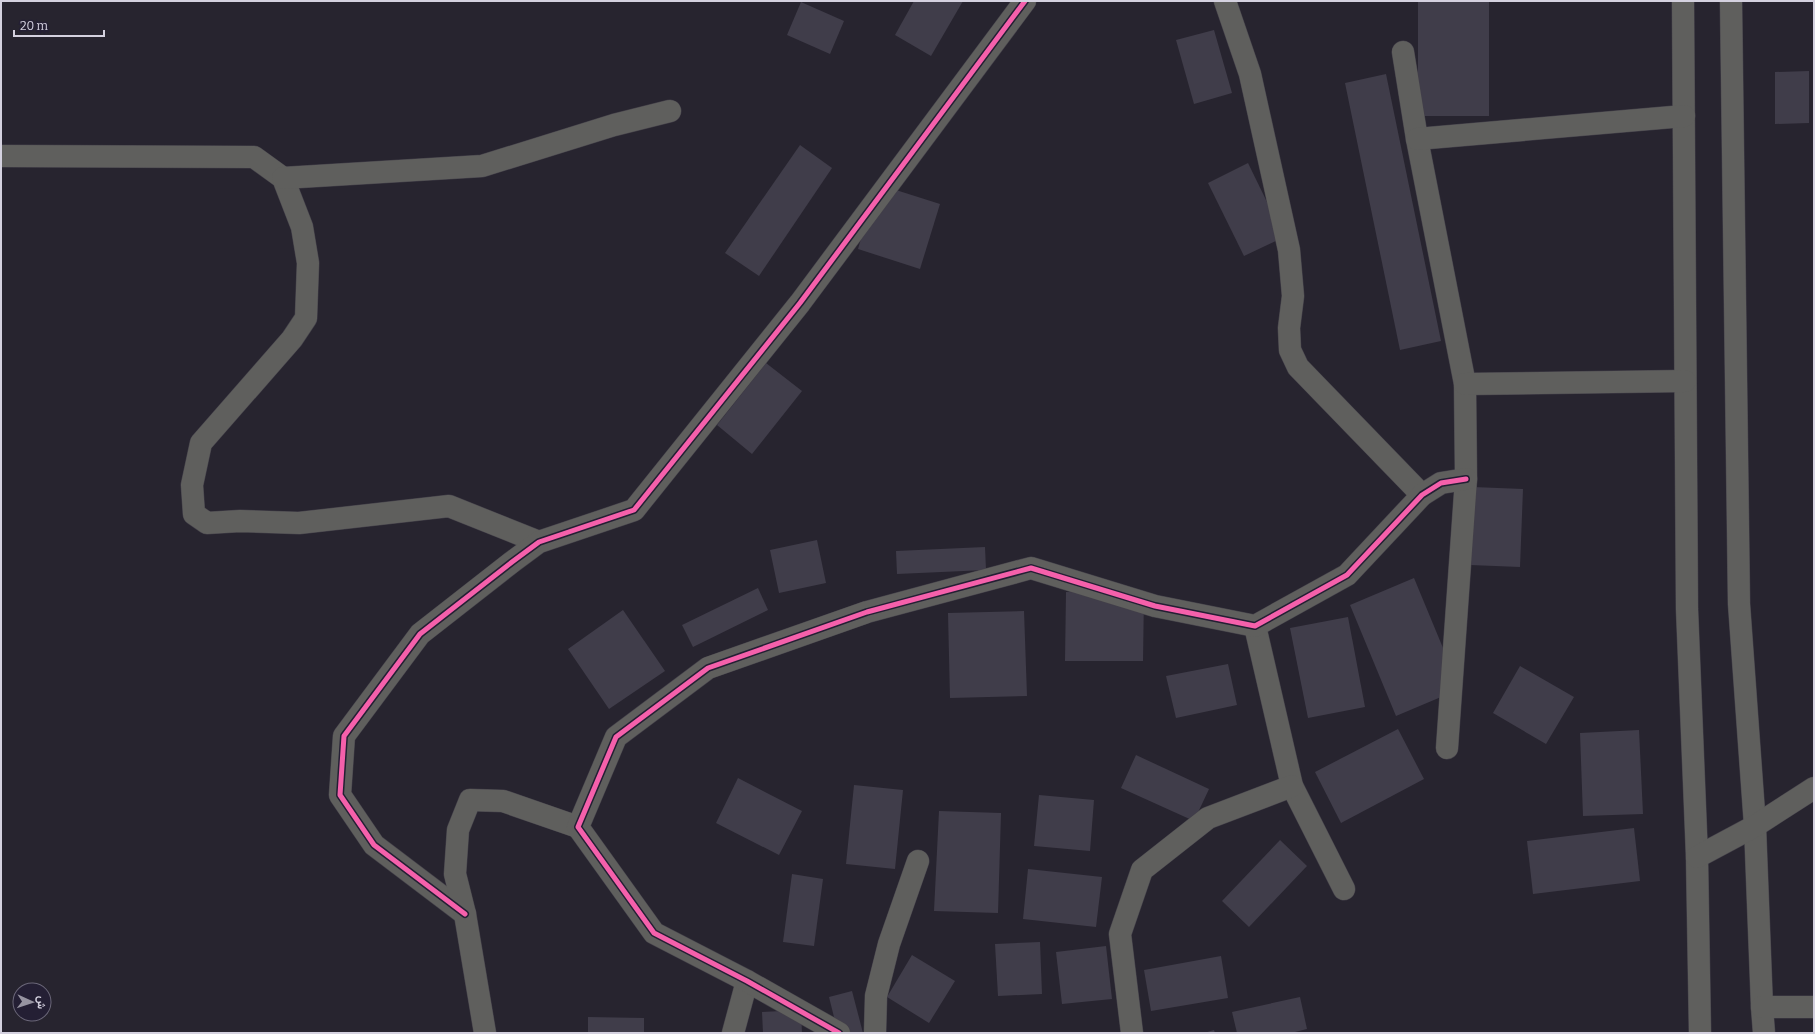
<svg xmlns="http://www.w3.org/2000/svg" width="1815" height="1034" font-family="Bitter,Vazirmatn,serif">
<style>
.building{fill:#403d4a}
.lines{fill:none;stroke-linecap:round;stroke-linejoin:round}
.minor-casing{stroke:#44414a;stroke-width:23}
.minor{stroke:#5f5f5d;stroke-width:22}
.cycleway-casing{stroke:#241f34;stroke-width:8}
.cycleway{stroke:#f560ab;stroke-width:5}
</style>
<rect width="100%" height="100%" fill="#27242f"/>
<!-- building -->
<g class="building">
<path d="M914 1H963L931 56 895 35Z"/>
<rect x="1418" y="1" width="71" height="115"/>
<path d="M801 2 844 21 830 54 787 35Z"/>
<path d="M1214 30 1232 93 1194 104 1176 40Z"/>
<path d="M1809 71V123L1775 124V72Z"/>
<path d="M1386 74 1441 341 1400 350 1345 83Z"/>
<path d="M800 145 832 168 759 276 725 253Z"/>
<path d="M1248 163 1284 237 1244 256 1208 183Z"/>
<path d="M877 184 940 204 920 269 858 249Z"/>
<path d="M766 363 802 391 752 454 717 425Z"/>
<path d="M1473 487 1523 489 1520 567 1470 565Z"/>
<path d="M817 540 826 583 779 593 770 550Z"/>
<path d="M985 547 986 570 897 574 896 551Z"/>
<path d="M1414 578 1460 689 1396 716 1350 605Z"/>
<path d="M758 588 768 610 693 647 682 625Z"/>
<path d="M1066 592 1144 593 1143 661H1065Z"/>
<path d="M623 610 665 671 609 709 568 649Z"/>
<path d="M1024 611 1027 696 950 698 948 613Z"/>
<path d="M1348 617 1365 707 1308 718 1290 628Z"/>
<path d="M1228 664 1237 705 1176 718 1166 676Z"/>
<path d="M1520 666 1574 697 1546 744 1493 713Z"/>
<path d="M1398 729 1424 779 1341 823 1315 772Z"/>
<path d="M1639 730 1643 814 1583 816 1580 733Z"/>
<path d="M1136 755 1209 789 1194 821 1121 788Z"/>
<path d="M738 778 802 811 779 855 716 823Z"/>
<path d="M854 785 903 790 895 869 846 864Z"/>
<path d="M1039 795 1094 800 1090 851 1034 846Z"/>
<path d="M939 811 1001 813 998 913 934 911Z"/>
<path d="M1634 828 1640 881 1533 894 1527 841Z"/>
<path d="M1280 840 1307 866 1249 927 1222 901Z"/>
<path d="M1028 869 1102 877 1096 927 1023 919Z"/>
<path d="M792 874 823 879 814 946 783 942Z"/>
<path d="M1040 942 1042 994 998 996 995 944Z"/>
<path d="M1106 946 1112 999 1062 1004 1056 952Z"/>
<path d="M912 955 955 981 929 1023 887 997Z"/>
<path d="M1221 956 1228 998 1151 1011 1144 970Z"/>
<path d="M852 991 863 1033H838L829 997Z"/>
<path d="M1300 997 1307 1029 1291 1033H1237L1232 1012Z"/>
<path d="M801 1010 802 1033H763L762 1012Z"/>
<path d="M588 1017 644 1018V1033H588Z"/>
<path d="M1214 1030 1215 1033H1204Z"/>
</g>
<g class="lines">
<!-- minor casing -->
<g class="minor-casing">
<g id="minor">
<path d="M1225 1 1250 74 1289 250 1293 296 1289 328 1290 350 1298 367 1422 495"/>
<path d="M1683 1 1687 609 1697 857 1700 1033"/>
<path d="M1731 1 1739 604 1755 826 1762 1007 1764 1033"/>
<path d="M1403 52 1417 139 1465 384 1466 479 1447 748"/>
<path d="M1417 139 1684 116"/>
<path d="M1 156 254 157 283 178 302 227 308 263 306 318 292 339 201 443 192 485 194 514 207 523 240 521 299 523 449 506 539 542"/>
<path d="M283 178 482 166 614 125 670 111"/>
<path d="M1465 384 1685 381"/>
<path d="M1255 626 1292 786 1344 889"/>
<path d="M1697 857 1755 826 1814 788"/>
<path d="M465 914 374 845 340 795 344 736 420 634 512 562 539 542 634 510 800 303 1025 1"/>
<path d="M1762 1007H1814"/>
<path d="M485 1033 465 914 455 874 458 830 470 800 503 801 578 827"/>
<path d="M733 1033 747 981"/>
<path d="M839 1033 747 981 654 933 578 827 616 737 708 668 867 612 1031 568 1155 606 1255 626 1347 575 1422 495 1441 483 1466 479"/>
<path d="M875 1033 876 996 889 944 918 861"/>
<path d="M1132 1033 1120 934 1142 870 1208 818 1292 786"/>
</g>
</g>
<!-- minor -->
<use href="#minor" class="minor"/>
<!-- cycleway casing -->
<g class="cycleway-casing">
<g id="cycleway">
<path d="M465 914 374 845 340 795 344 736 420 634 512 562 539 542 634 510 800 303 1025 1"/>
<path d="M839 1033 747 981 654 933 578 827 616 737 708 668 867 612 1031 568 1155 606 1255 626 1347 575 1422 495 1441 483 1466 479"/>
</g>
</g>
<!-- cycleway -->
<use href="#cycleway" class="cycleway"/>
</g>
<!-- border -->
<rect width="1815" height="1034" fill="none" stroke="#d4d1df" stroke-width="4"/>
<!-- north arrow -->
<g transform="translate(32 1002) rotate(93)"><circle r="19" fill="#241f34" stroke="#6a6678"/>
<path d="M0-3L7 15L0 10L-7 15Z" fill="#9794a1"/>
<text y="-6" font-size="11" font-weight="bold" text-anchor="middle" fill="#d4d1df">ش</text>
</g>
<!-- scale -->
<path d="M14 30v6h90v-6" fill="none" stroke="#d4d1df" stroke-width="2"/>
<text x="20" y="30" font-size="12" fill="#d4d1df" stroke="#241f34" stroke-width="3" paint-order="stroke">20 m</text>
</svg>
